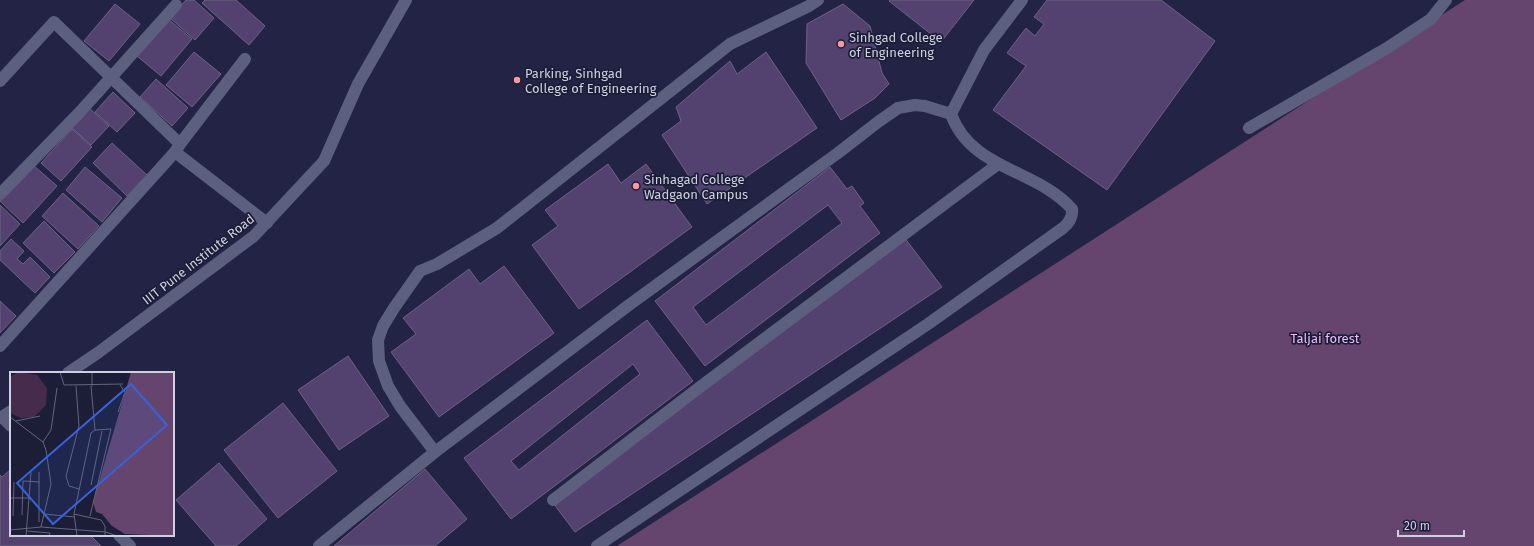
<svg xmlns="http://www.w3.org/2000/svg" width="1534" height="546" font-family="'Fira Sans',sans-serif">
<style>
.built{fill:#232445;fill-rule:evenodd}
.forest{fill:#65456d}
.building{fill:#534270;stroke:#6c6281;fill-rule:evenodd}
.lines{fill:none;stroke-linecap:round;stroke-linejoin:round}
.lane{stroke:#5c5f7d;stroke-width:12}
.street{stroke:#5c5f7d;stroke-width:12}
.poi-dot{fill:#f59b9c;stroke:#1c1d37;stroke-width:1.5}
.labels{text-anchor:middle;stroke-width:3.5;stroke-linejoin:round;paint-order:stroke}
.poi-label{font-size:13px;fill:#ced0e2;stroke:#1c1d37;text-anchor:start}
.street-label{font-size:13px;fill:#ced0e2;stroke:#1c1d37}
.park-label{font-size:13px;fill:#efbafc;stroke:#1c1d37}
.inset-road{fill:none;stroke:#63657b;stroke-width:1}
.view{fill:#3862da;fill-opacity:0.15;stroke:#3862da;stroke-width:2}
.inset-edge{fill:none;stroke:#ced0e2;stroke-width:2}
</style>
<rect width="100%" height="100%" fill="#1c1d37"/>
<!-- built -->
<path class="built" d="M0 0H1505L823 546H0ZM11 373H173V535H11Z"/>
<!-- forest -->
<path class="forest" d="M1465 0H1534V546H617Z"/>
<!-- building -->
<g class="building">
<path d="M186 0H194L214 18 195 40 170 18Z"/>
<path d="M205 0H236L265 26 249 45 202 3Z"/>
<path d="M890 0H974L941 42 889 1Z"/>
<path d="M1047 0H1161L1215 41 1107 190 993 110 1026 66 1007 53 1026 28 1035 36 1044 24 1034 17Z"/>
<path d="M115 4 140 24 109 61 84 41Z"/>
<path d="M843 4 870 26 882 73 889 84 875 98 841 120 806 63 807 24Z"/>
<path d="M168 19 192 39 161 76 137 56Z"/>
<path d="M194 52 221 74 192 107 166 85Z"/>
<path d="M766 52 817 128 707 204 662 135 681 121 676 107 730 61 737 74Z"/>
<path d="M156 79 188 108 172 126 140 97Z"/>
<path d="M113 92 135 113 117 132 95 112Z"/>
<path d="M88 107 109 126 91 145 70 126Z"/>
<path d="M72 129 92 147 61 181 41 163Z"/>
<path d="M112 143 147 175 127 196 93 163Z"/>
<path d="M608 164 621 183 646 164 692 227 579 309 532 245 558 226 545 210Z"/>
<path d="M33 165 57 186 23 223 0 201Z"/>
<path d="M85 167 122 198 102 222 66 190Z"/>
<path d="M830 167 847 189 852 186 864 203 860 206 880 233 705 366 655 301ZM828 205 842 223 706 325 693 307Z"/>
<path d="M63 193 99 226 78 249 42 216Z"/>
<path d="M0 205 20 224 0 246Z"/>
<path d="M44 221 75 252 54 273 23 243Z"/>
<path d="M904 237 942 287 575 532 553 503Z"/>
<path d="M11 239 24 251 17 259 23 264 30 257 50 277 35 293 0 260V251Z"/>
<path d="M504 266 554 333 439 417 391 352 416 334 403 318 469 269 480 284Z"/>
<path d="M0 301 16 316 0 333Z"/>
<path d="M647 320 693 381 511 519 464 458ZM633 364 640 374 519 470 511 461Z"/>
<path d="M348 356 389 416 339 450 298 390Z"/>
<path d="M283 403 337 471 278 518 224 450Z"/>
<path d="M219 463 267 519 236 546H216L176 500Z"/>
<path d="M11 469V535H90L101 546H0V475L2 477Z"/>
<path d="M425 469 467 519 435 546H334Z"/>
</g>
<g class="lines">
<!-- lane -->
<g class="lane">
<path d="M1249 128 1387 48 1431 19 1446 0"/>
<path d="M2 417 11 426"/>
<path d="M435 452 400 406 388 386 379 361 378 340 383 326 394 308 420 271 437 264 497 228 730 44 809 6 818 0"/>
<path d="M553 500 696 390 998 164"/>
<path d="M119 535 130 546"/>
<path d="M319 546 435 452 629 305 838 153 878 122 898 108 915 105 925 106 951 114"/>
<path d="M597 546 928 324 1063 228C1069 223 1073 217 1072 209 1037 169 971 170 951 114L984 50 1022 0"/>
</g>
<!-- street -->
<g class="street">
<path d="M0 81 54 22 180 144"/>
<path d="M175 152 267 223"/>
<path d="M0 194 80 112 176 5"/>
<path d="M0 346 175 152 180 144 245 59"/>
<path d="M68 373 99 352 254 236 324 161 358 84 406 0"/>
<path d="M0 418 11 411"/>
</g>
</g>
<!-- markers -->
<g class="poi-dot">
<circle cx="841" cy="44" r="4"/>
<circle cx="517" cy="80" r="4"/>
<circle cx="636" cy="186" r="4"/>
</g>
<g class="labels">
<!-- poi labels -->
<g class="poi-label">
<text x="849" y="42">Sinhgad College<tspan x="849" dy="15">of Engineering</tspan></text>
<text x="525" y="78">Parking, Sinhgad<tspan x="525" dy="15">College of Engineering</tspan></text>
<text x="644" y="184">Sinhagad College<tspan x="644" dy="15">Wadgaon Campus</tspan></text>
</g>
<!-- street labels -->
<g class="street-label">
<text transform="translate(198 259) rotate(-38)" y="5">IIIT Pune Institute Road</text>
</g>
<!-- park labels -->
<g class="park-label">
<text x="1325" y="343">Taljai forest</text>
</g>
</g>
<!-- overview -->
<g transform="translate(10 372)">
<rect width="164" height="164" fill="#1c1d37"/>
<path d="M8 0 27 3 37 16 36 33 24 45 11 46 0 41V5Z" fill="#462b4c"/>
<path d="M121 0H164V164L115 162 102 154 92 142 86 140 83 130Z" fill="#65456d"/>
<path class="inset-road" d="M50 0 54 13 113 12M66 14 69 54 56 104 59 114 69 117M81 14 85 58M82 14V0M108 40 115 20 110 13M0 45 33 70 36 78 41 112 31 155M6 49 30 44M33 70 41 58 47 16M29 100V150M81 113 92 59M0 126H20M34 142 65 145M64 142 91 148 95 154V164M12 143 13 109 30 110M3 144 4 110M0 158 31 155 96 160 107 164M17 159 40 161 39 164M16 164 21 100M67 164 64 142 81 61 85 58 101 57 80 144"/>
<path class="view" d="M121 12 157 53 43 152 7 111Z"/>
<rect width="164" height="164" class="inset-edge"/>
</g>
<!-- scale -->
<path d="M1398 530v6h66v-6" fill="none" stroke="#ced0e2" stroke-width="2"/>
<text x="1404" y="530" font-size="12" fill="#ced0e2" stroke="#1c1d37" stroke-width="3" paint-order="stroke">20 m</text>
</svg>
